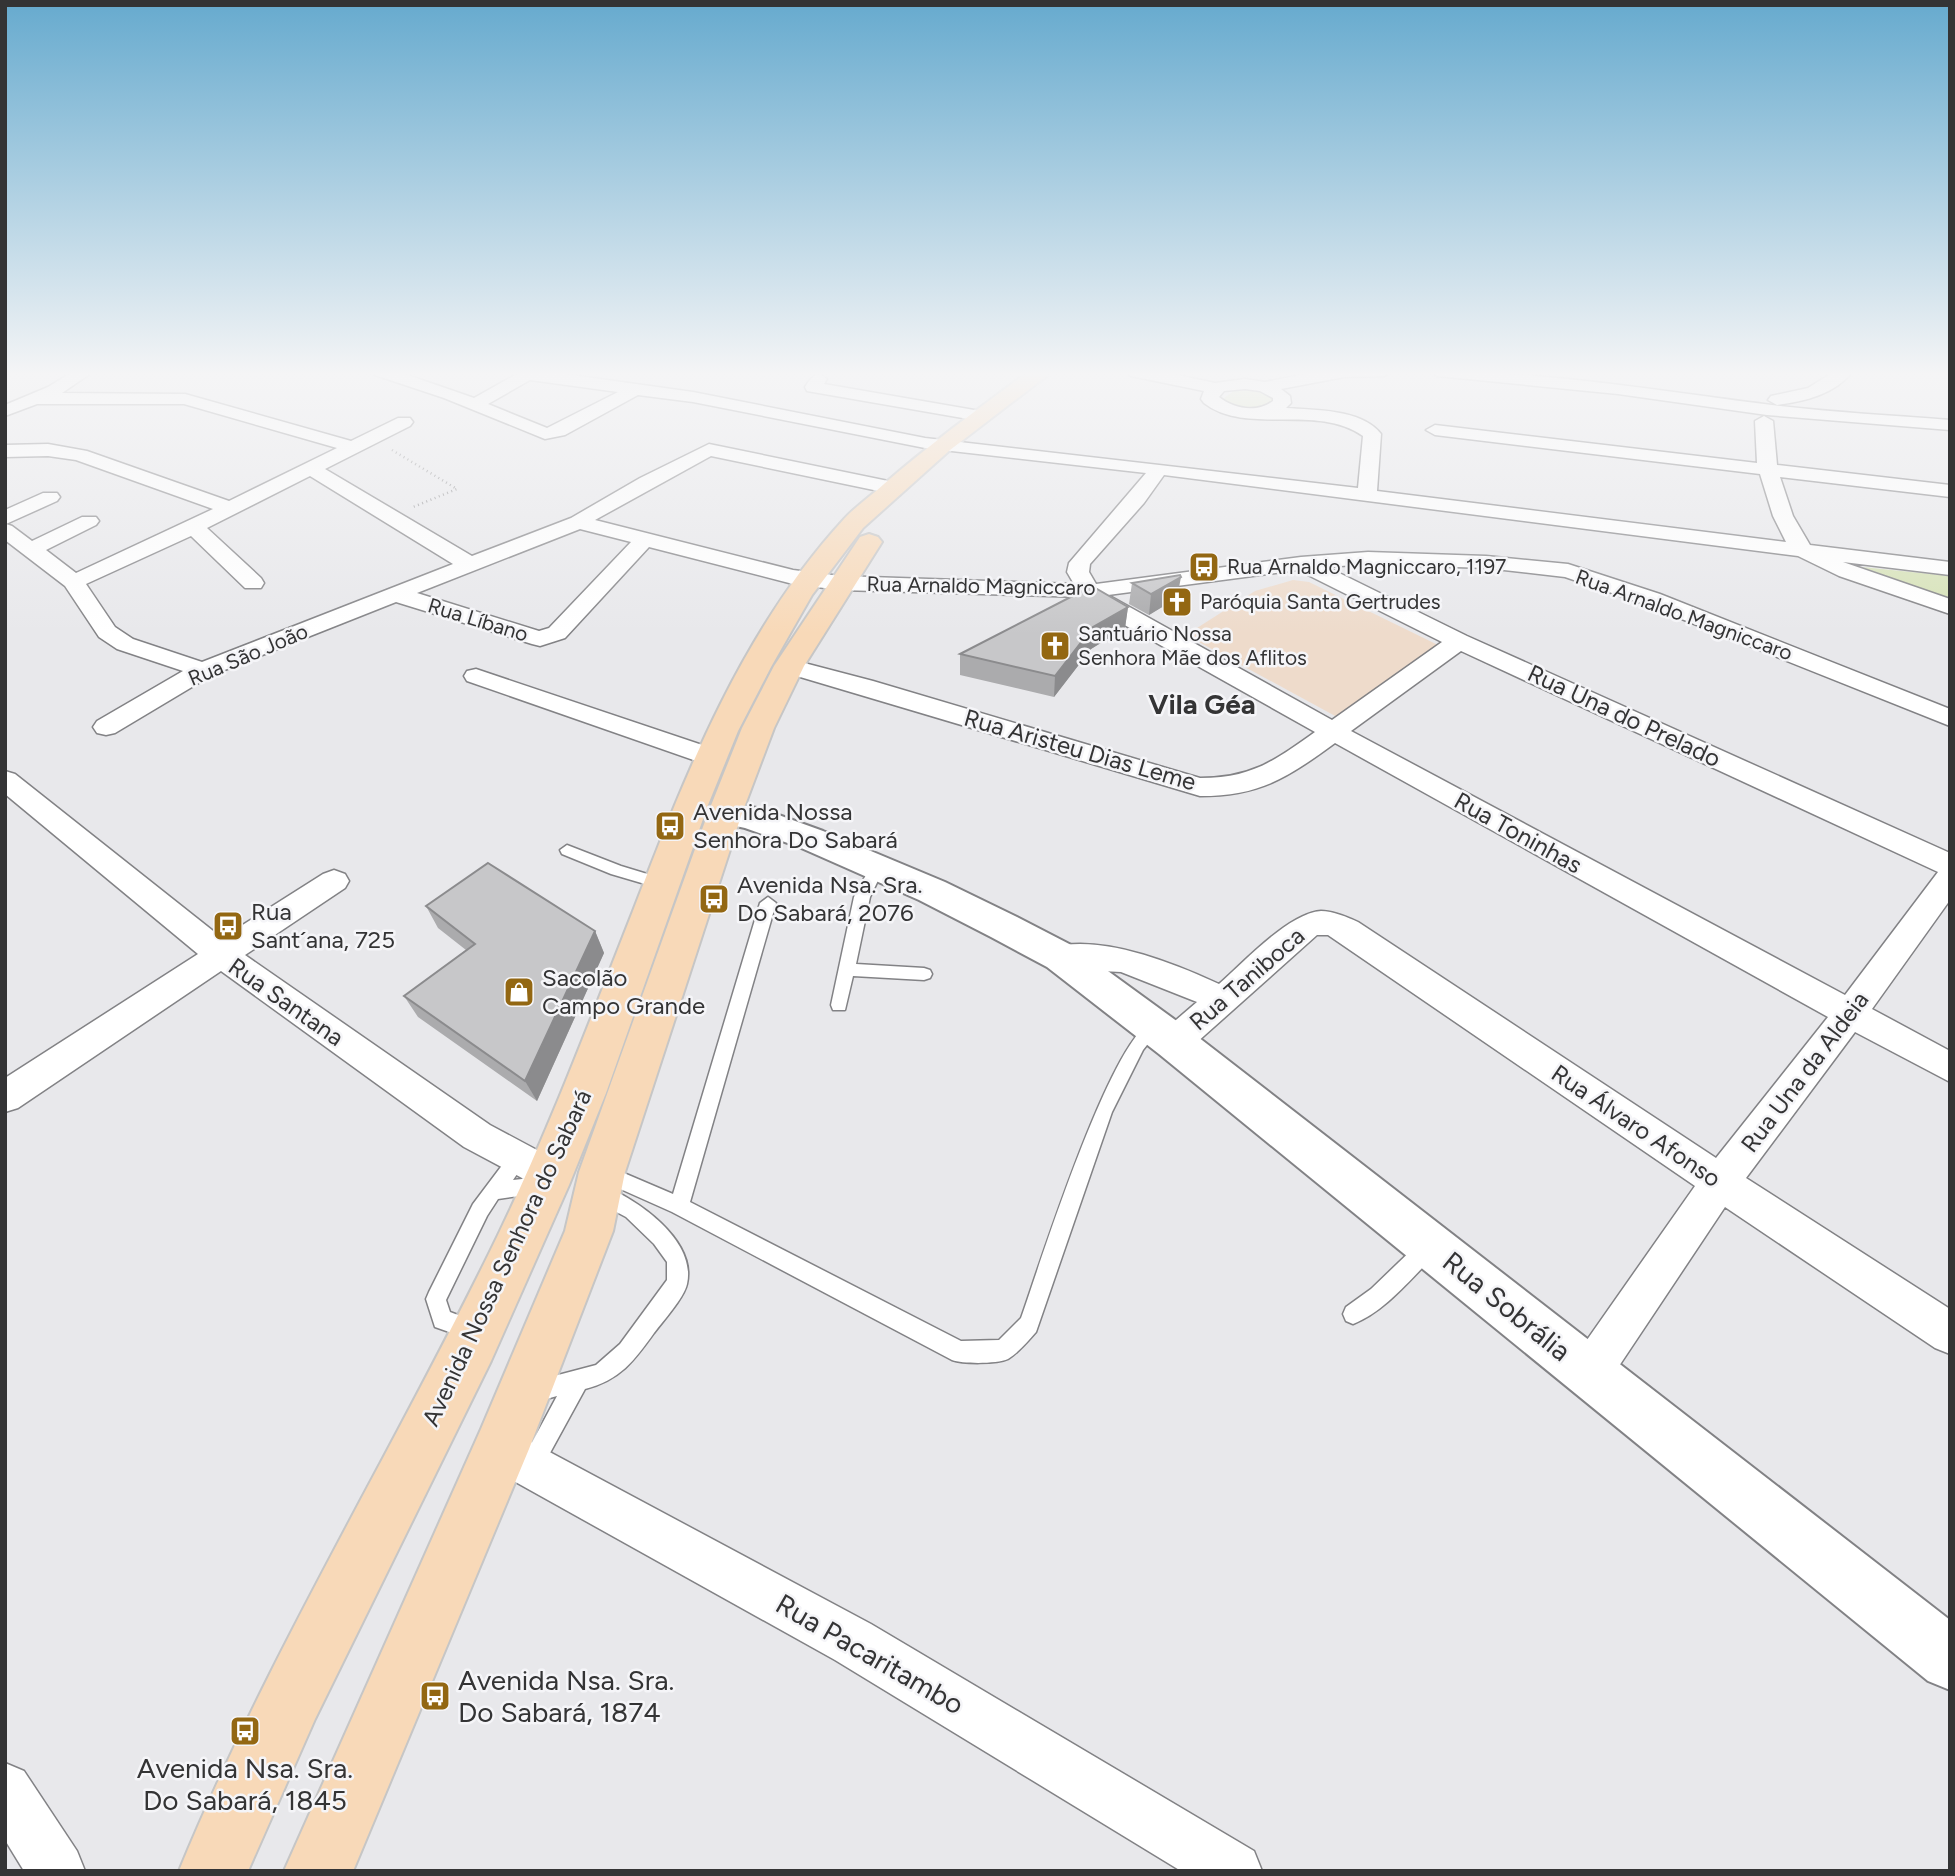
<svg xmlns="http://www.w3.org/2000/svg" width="1955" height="1876" font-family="Figtree,sans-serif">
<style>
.education{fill:#eedbcb}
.green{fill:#d6e2b6}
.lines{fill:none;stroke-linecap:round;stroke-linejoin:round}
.lane-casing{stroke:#828285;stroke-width:3}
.street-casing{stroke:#828285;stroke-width:3}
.secondary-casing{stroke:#828285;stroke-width:4}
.primary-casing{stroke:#c6c6c6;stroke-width:4}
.path{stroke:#8d8d8f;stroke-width:2.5;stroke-dasharray:1 3.5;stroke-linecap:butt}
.lane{fill:#fff;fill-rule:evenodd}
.street{fill:#fff;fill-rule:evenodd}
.secondary{fill:#fff;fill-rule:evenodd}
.primary{fill:#f8d9b8;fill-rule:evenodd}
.wall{fill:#ababad}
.shaded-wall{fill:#8b8b8d}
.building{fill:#c7c7c9;stroke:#8b8b8d;stroke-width:2}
.labels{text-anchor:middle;stroke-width:5;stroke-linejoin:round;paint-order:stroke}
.far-poi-label{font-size:21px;fill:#343435;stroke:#f5f5f8;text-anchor:start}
.far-street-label{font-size:21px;fill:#343435;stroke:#f5f5f8}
.street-label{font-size:24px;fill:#343435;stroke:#f5f5f8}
.poi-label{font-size:24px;fill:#343435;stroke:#f5f5f8;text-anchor:start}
.quarter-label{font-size:28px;font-weight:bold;fill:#343435;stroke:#f5f5f8}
.near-street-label{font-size:28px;fill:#343435;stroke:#f5f5f8}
.near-poi-label{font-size:28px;fill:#343435;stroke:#f5f5f8;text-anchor:start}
</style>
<rect width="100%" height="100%" fill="#e8e8eb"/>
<!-- education -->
<path class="education" d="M1293 580 1309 582 1438 645 1337 717 1186 635 1255 591Z"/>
<!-- green -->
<g class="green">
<path d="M1255 390 1272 398 1273 403C1257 408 1236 414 1224 398L1234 391Z"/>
<path d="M1862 567 1950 576V600Z"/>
</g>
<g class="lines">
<!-- lane casing -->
<g class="lane-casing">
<g id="lane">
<path d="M567 845 621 866 667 880 670 884 662 889 611 874 562 854 560 850Z"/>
<path d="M877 863 884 868 870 897 856 964 924 968 930 970 932 974 930 978 924 980 853 976 845 1010H833L831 1005 854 897 872 864Z"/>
<path d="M768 897 776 903 690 1202 961 1341 999 1340 1021 1318C1035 1280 1119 1008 1160 1021L1162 1026 1143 1050 1112 1112 1036 1332C1028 1341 1018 1353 1008 1359 997 1364 963 1364 952 1360L672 1212 598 1179 596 1173 598 1167 605 1165 673 1194 760 903Z"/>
<path d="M519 1150 526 1152 528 1158 513 1180 540 1177 547 1180 550 1186 547 1192 498 1199 487 1216 446 1300 450 1312 479 1323 482 1330 479 1337 472 1340 435 1327 426 1299 429 1292 473 1204 512 1152Z"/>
<path d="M601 1185C636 1198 697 1240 687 1284 684 1298 663 1321 654 1333 634 1361 620 1380 585 1389L539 1473 531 1476 523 1473 520 1465 557 1396 532 1403 524 1400 521 1392 524 1384 596 1365 620 1344 667 1280V1262L654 1244 626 1217 594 1200 591 1194 594 1188Z"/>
<path d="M1429 1238 1436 1240 1439 1247 1436 1254C1411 1278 1386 1311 1353 1324L1346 1321 1343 1314 1346 1307 1371 1289 1422 1240Z"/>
</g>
</g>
<!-- street casing -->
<g class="street-casing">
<g id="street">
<path d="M74 371H94L62 393 185 394 351 441 398 418H410L413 422 410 426 325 469 472 556 571 518 640 478 709 444 893 482 903 488 893 494 711 456 595 520 793 570 840 576 1074 584 1067 572 1069 563 1146 473 925 448 693 402 638 395 565 435 545 439 444 398 372 374 370 371H396L474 398 522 371H543L693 392 925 438 1358 488 1363 436C1316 403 1247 436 1204 403L1201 399 1204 391 1131 376 1123 371H1158L1215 383 1245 379 1265 382 1321 371H1392L1384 376 1344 377 1281 389 1290 396 1291 403 1286 408C1315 410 1362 409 1381 434L1377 491 1786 542 1773 516 1760 474 1435 435 1426 430 1435 425 1757 463 1755 421 1764 416 1773 421 1777 465 1950 485V497L1780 477 1793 516 1810 545 1950 562V575L1843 562 1950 599V614L1839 576 1798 556 1164 475 1144 503 1090 564 1089 572 1096 584 1301 557 1368 552 1486 556 1568 564 1660 594 1950 709V726L1644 604 1565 577 1486 568 1368 564 1327 567 1467 636 1950 853V900L1872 1009 1950 1051V1082L1855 1032 1746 1178 1950 1309V1354L1935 1348 1725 1207 1605 1387 1590 1394 1575 1387 1568 1372 1575 1357 1695 1186 1328 935H1317L1186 1052 1174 1056 1162 1052 1157 1042 1162 1032 1197 1002 1121 972 1061 969 1050 966 1045 957 1050 948C1099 933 1174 963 1219 984 1244 962 1289 913 1321 911 1333 911 1347 917 1358 922L1716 1158 1828 1017 1335 743C1287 778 1260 796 1200 796L780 671 777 666 780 661 789 659 873 681 1200 778C1252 778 1274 761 1315 732L1096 609 1084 597 840 590 793 584 649 547 565 638 540 646 532 644 396 602 212 675 115 733 106 735 97 733 93 727 97 721 183 671 117 649 99 637 65 586 5 540V510L43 493H57L60 497 57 501 6 524 12 526 32 541 82 517H96L99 521 96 525 46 550 76 573 213 509 76 460 48 456 5 457V445L48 444 87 451 229 501 337 448 184 404H37L5 416V405L48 387ZM530 380 618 392 547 428 488 404ZM1245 389 1260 391 1273 398V401C1257 413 1234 409 1219 397L1224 391ZM310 476 453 564 202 662 133 639 115 627 86 584 191 536 245 588H261L264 583 261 578 207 528ZM580 529 631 542 549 628 539 631 417 593ZM1298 570 1442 642 1332 720 1108 595ZM1461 651 1938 872 1845 995 1351 731Z"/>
<path d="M1429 371C1542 371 1652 390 1764 404 1825 412 1888 415 1950 420V430L1767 415 1618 394 1437 376Z"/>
<path d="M1835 371H1853C1834 395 1805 401 1777 405L1768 400 1771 396 1808 388Z"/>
<path d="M819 374 827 379 824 384 980 411 989 416 980 421 807 391 805 387C809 381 812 376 819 374Z"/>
<path d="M476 669 720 751 724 757 720 763 711 765 702 763 467 681 464 676 467 671Z"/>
<path d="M5 771 15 774 222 938 323 874 334 870 345 874 349 881 345 888 245 955 490 1125 563 1164 569 1176 563 1188 550 1193 464 1147 221 971 18 1108 5 1112V1078L198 954 5 794Z"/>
<path d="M501 1426 871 1624 1254 1851 1262 1871H1181L835 1660 485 1465 478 1449 485 1433Z"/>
<path d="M5 1763 24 1771 77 1851 85 1871H24L5 1840Z"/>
</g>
</g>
<!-- secondary casing -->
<g class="secondary-casing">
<path id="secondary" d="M725 802 762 809 823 831 945 882 1017 917 1075 947 1189 1030 1950 1620V1690L1928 1681 1159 1054 1047 967 991 937 919 900 799 847 745 828 713 821 708 813 713 805Z"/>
</g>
<!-- primary casing -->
<g class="primary-casing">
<g id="primary">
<path d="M1029 371H1053L950 450 863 528 812 595 771 667 738 731 708 805 606 1093 569 1185 491 1361 315 1719 248 1871H179C269 1652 395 1448 498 1235 549 1130 590 1020 633 911 686 773 742 630 844 519 856 506 871 496 884 484 930 444 979 408 1029 371Z"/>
<path d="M869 534 878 537 882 542 804 666 774 728 742 813 625 1172 613 1231 529 1449 353 1871H284L481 1429 565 1231 579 1172 708 813 742 728 774 666 860 537Z"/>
</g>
</g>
<!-- path -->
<path class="path" d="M392 450 457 489 413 507"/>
<!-- lane -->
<use href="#lane" class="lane"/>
<!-- street -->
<use href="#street" class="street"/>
<!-- secondary -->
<use href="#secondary" class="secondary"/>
<!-- primary -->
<use href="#primary" class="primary"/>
</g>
<!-- wall -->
<g class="wall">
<path d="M1132 583 1177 598 1149 615 1129 604Z"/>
<path d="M1128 607 1125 628 1091 649 1054 697 960 675V654Z"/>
<path d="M426 906 595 931 604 953 537 1101 418 1017 404 996 466 950 438 928Z"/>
</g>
<!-- shaded-wall -->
<g class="shaded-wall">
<path d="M1181 577 1177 598 1149 615 1151 594Z"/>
<path d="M1128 607 1125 628 1091 649 1054 697 1055 676 1093 627Z"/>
<path d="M595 931 604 953 537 1101 525 1081Z"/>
</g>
<!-- building -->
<g class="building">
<path d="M1180 575 1181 577 1151 594 1132 583Z"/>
<path d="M1092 586 1128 607 1093 627 1055 676 960 654Z"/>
<path d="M488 863 595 931 525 1081 404 996 475 944 426 906Z"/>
</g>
<!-- sky -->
<linearGradient id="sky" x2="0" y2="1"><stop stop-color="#66aace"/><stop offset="0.59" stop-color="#f5f5f6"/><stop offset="1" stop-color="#f5f5f6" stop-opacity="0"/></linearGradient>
<rect width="1955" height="634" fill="url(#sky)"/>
<!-- icons -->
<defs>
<g id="bus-square" transform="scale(1.575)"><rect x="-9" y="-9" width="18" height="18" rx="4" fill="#936712" stroke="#f5f5f8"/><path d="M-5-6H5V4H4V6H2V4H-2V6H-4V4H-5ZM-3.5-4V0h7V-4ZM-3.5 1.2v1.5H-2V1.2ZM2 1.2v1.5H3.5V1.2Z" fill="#fff"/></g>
<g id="church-square" transform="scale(1.575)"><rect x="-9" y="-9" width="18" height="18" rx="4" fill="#936712" stroke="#f5f5f8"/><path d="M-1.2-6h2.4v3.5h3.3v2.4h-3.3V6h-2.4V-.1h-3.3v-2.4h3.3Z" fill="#fff"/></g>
<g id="shop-square" transform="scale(1.575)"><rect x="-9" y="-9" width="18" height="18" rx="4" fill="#936712" stroke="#f5f5f8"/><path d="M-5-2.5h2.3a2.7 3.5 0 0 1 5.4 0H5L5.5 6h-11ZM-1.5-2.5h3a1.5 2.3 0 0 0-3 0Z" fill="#fff"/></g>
</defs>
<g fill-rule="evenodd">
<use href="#bus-square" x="1204" y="567"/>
<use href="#church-square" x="1177" y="602"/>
<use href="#church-square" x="1055" y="646"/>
<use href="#bus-square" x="670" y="826"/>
<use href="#bus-square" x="714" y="899"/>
<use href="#bus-square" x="228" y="926"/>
<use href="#shop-square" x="519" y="992"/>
<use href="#bus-square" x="435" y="1696"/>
<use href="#bus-square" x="245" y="1731"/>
</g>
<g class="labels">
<!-- far-poi labels -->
<g class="far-poi-label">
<text x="1227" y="574">Rua Arnaldo Magniccaro, 1197</text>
<text x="1200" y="609">Paróquia Santa Gertrudes</text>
<text x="1078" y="641">Santuário Nossa<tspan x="1078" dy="24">Senhora Mãe dos Aflitos</tspan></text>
</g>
<!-- far-street labels -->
<g class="far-street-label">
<text transform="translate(981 586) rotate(1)" y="7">Rua Arnaldo Magniccaro</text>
<text transform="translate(1684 615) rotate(20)" y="7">Rua Arnaldo Magniccaro</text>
<text transform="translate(478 620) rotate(17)" y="7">Rua Líbano</text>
<text transform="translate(248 655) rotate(-23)" y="7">Rua São João</text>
</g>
<!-- street labels -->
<g class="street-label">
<text transform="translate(1624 716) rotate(25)" y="8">Rua Una do Prelado</text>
<text transform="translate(1080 750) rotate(16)" y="8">Rua Aristeu Dias Leme</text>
<text transform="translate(1518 833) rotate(29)" y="8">Rua Toninhas</text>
<text transform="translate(1247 979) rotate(-41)" y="8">Rua Taniboca</text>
<text transform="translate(286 1002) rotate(35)" y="8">Rua Santana</text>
<text transform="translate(1805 1072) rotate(-53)" y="8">Rua Una da Aldeia</text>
<text transform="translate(1636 1126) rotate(34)" y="8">Rua Álvaro Afonso</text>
<text transform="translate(507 1258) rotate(-65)" y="8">Avenida Nossa Senhora do Sabará</text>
</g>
<!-- poi labels -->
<g class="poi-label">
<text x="693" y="820">Avenida Nossa<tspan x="693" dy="28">Senhora Do Sabará</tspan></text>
<text x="737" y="893">Avenida Nsa. Sra.<tspan x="737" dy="28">Do Sabará, 2076</tspan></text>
<text x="251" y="920">Rua<tspan x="251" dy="28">Sant´ana, 725</tspan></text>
<text x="542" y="986">Sacolão<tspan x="542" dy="28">Campo Grande</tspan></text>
</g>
<!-- quarter labels -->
<g class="quarter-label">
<text x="1202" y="714">Vila Géa</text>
</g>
<!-- near-street labels -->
<g class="near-street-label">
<text transform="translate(1507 1306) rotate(39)" y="10">Rua Sobrália</text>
<text transform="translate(870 1654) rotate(30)" y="10">Rua Pacaritambo</text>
</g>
<!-- near-poi labels -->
<g class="near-poi-label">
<text x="458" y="1690">Avenida Nsa. Sra.<tspan x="458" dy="32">Do Sabará, 1874</tspan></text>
<text x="245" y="1778" text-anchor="middle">Avenida Nsa. Sra.<tspan x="245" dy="32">Do Sabará, 1845</tspan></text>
</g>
</g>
<!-- border -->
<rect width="1955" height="1876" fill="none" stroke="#343435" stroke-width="14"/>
</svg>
